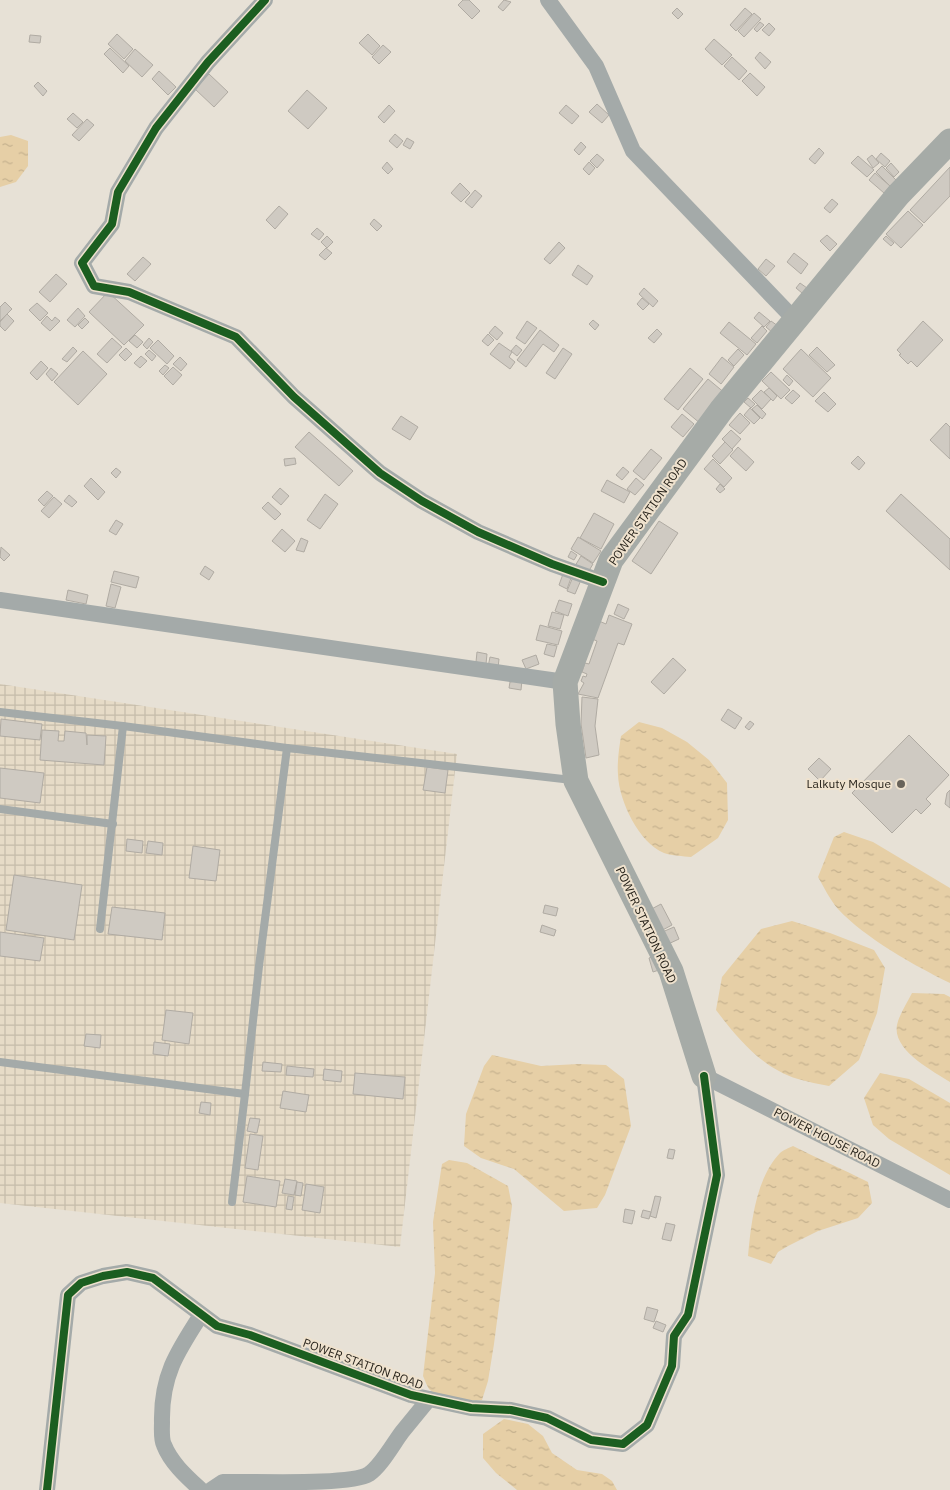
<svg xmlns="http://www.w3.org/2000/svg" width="950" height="1490" font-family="'IBM Plex Sans',sans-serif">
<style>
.industrial{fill:url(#industrial-grid)}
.water{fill:url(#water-ripples)}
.building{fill:#cfcac2;stroke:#b0aba3}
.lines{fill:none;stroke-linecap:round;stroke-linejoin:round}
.service{stroke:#a4aaa9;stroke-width:8}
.minor{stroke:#a4aaa9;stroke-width:16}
.primary{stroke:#a6aba7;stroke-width:25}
.cycleway-casing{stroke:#efe2ce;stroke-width:11}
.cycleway{stroke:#1b5e20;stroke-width:8}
.poi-dot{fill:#68635a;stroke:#efe2ce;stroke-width:2}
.labels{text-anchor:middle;stroke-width:4;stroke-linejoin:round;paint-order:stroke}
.street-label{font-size:12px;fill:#231f17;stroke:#efe2ce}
.poi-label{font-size:12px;fill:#231f17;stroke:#efe2ce;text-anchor:end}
</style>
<defs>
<pattern id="industrial-grid" width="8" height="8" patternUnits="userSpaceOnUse" patternTransform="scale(1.25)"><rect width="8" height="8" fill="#e6dbc7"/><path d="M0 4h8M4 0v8" fill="none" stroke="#c5bcaa"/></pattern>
<pattern id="water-ripples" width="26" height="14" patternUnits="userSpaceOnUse" patternTransform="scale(1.25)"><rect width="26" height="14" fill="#e6cfa6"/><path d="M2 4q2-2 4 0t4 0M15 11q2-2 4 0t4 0" fill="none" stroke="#c5b18e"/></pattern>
</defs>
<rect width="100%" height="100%" fill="#e7e1d6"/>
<!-- industrial -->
<path class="industrial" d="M0 684 457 754 400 1247 0 1203Z"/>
<!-- water -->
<g class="water">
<path d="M11 135 28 141V166L16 182 0 187V137Z"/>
<path d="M639 722 662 728 687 742 709 760 727 783 728 820 718 838 691 857C683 856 672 856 664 853 639 843 619 801 618 775 617 762 619 749 621 736Z"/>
<path d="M844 832 873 842 950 888V983C915 966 865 938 838 909 830 900 824 887 818 877L834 837Z"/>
<path d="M792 921 830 933 874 950 885 968 877 1013 859 1060 829 1086C819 1084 808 1082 798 1079 762 1068 738 1039 716 1010L722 977 761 929Z"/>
<path d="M912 993 944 994 950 997V1082C933 1071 892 1050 897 1025 899 1015 907 1003 912 993Z"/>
<path d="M492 1055 541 1066 578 1064 606 1065 624 1079 631 1126 605 1195 597 1208 564 1211 514 1169 481 1158 464 1146 466 1114 484 1066Z"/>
<path d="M880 1073 909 1079 950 1103V1175L889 1139 873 1125 864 1098Z"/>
<path d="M793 1146C818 1159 843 1169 868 1182L872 1203 858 1218 818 1231 788 1246 778 1252 771 1264 748 1256C751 1223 756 1178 780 1153 783 1150 789 1148 793 1146Z"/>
<path d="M449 1160 467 1163 508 1186 512 1206 494 1344 488 1381 482 1400C470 1401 440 1399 430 1390 427 1387 425 1380 423 1376L435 1273 433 1222 442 1164Z"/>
<path d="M504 1419 528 1424 543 1436 552 1453 577 1470 602 1474 612 1481 617 1490H517L496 1473 483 1458V1434Z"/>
</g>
<!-- building -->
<g class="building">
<path d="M463 0H469L480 11 472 19 458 5Z"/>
<path d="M504 0 511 2 503 11 498 7Z"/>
<path d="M677 8 683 14 678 19 672 13Z"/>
<path d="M745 8 752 14 736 31 730 25Z"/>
<path d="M754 13 761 19 744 37 738 31Z"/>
<path d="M760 22 764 25 757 32 754 29Z"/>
<path d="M769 23 775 29 769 36 762 30Z"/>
<path d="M117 34 133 49 124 59 108 44Z"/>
<path d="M368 34 380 46 372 55 359 43Z"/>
<path d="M30 35 41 36 40 43 29 42Z"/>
<path d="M714 39 732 55 722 65 705 49Z"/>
<path d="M383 45 391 52 379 64 372 57Z"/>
<path d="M110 48 129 66 123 73 104 54Z"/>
<path d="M135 49 153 65 142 77 125 61Z"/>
<path d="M760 52 771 62 765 69 755 58Z"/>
<path d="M732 57 747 71 739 80 724 66Z"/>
<path d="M159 71 176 87 168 95 152 79Z"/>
<path d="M750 73 765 87 757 96 742 81Z"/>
<path d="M209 74 228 92 214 107 195 89Z"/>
<path d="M38 82 47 91 43 96 34 86Z"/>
<path d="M307 90 327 108 308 129 288 111Z"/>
<path d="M597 104 609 115 602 123 589 112Z"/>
<path d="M389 105 395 111 384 123 378 117Z"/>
<path d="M566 105 579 116 572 124 559 113Z"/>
<path d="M73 113 83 122 77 128 67 119Z"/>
<path d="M87 119 94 125 79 141 72 135Z"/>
<path d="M395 134 403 141 397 148 389 141Z"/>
<path d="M407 138 414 142 410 149 403 145Z"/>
<path d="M581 142 586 147 579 155 574 150Z"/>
<path d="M819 148 824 153 815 164 809 159Z"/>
<path d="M881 153 890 161 885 167 876 159Z"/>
<path d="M597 154 604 160 597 168 590 161Z"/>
<path d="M872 155 879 163 873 168 867 159Z"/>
<path d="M858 156 874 170 867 177 851 163Z"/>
<path d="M387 162 393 169 388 174 382 168Z"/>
<path d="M589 162 595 168 589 175 583 169Z"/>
<path d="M891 163 899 172 894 177 886 168Z"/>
<path d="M882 166 896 180 890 186 876 172Z"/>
<path d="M950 167V196L924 223 910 210Z"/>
<path d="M875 173 890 186 884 193 869 180Z"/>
<path d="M460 183 470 193 461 202 451 193Z"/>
<path d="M475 190 482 196 472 208 465 202Z"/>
<path d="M832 199 838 204 830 213 824 208Z"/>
<path d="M279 206 288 214 275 229 266 220Z"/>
<path d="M908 211 923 225 901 248 886 234Z"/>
<path d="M374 219 382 226 377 231 370 224Z"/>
<path d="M317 228 324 234 319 240 311 234Z"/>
<path d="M827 235 837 244 830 251 820 241Z"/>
<path d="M327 236 333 242 327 248 321 242Z"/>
<path d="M886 236 894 243 891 246 883 239Z"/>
<path d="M559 242 565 248 550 264 544 259Z"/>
<path d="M326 248 332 253 325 260 319 255Z"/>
<path d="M794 253 808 264 801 274 787 262Z"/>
<path d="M143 257 151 264 135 281 127 274Z"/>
<path d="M766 259 775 266 766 276 758 269Z"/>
<path d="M578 265 593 276 587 285 572 275Z"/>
<path d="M56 274 67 284 50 302 39 292Z"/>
<path d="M800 283 807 288 802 293 796 288Z"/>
<path d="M644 288 658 301 653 307 639 294Z"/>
<path d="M108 292 144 325 124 345 89 312Z"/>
<path d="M642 298 649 304 643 310 637 304Z"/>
<path d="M5 302 12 309 0 321V307Z"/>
<path d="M37 303 48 313 40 321 29 310Z"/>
<path d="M78 308 85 316 75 327 67 320Z"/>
<path d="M759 312 770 321 764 327 754 318Z"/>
<path d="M7 314 14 321 5 331 0 326V322Z"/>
<path d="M47 316 52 321 55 317 60 321 50 331 41 323Z"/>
<path d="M85 318 89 322 82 329 78 325Z"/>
<path d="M593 320 599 325 595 330 589 324Z"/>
<path d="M527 321 537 328 525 344 516 338Z"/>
<path d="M771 321 778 326 773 333 766 327Z"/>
<path d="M923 321 943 340 917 367 911 361 908 364 899 355 901 354 897 350Z"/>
<path d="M729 322 756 344 747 355 720 333Z"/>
<path d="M495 326 503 333 497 340 489 333Z"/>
<path d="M762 326 767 331 757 343 751 338Z"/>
<path d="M657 329 662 334 654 343 648 338Z"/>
<path d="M540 330 559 345 554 352 543 344 526 367 517 360Z"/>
<path d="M488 334 494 340 488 346 482 341Z"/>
<path d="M135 335 143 342 137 348 129 341Z"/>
<path d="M112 338 122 347 107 363 97 354Z"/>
<path d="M149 338 153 342 147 349 143 345Z"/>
<path d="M158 340 174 356 167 364 150 348Z"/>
<path d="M499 343 512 352 509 357 515 362 510 369 490 354Z"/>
<path d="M516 345 522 350 517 356 511 351Z"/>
<path d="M73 347 77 351 67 362 62 359Z"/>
<path d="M817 347 835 365 827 372 809 355Z"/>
<path d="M126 348 132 354 125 361 119 355Z"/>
<path d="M563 348 572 354 555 379 546 373Z"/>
<path d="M738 349 744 355 734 366 728 360Z"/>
<path d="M801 349 831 378 813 397 783 369Z"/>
<path d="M149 350 156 356 152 361 145 354Z"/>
<path d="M83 351 107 374 78 405 54 382Z"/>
<path d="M141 356 147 361 140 368 134 363Z"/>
<path d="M180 357 187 364 181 371 173 364Z"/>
<path d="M722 357 734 367 721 384 709 374Z"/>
<path d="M41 361 48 368 37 380 30 373Z"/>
<path d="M165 365 169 368 163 375 159 371Z"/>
<path d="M173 367 182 375 173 385 164 376Z"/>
<path d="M51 368 58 374 52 381 46 374Z"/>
<path d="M690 368 703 379 678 410 664 399Z"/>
<path d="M771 372 790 390 781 399 762 381Z"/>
<path d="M787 375 793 381 789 386 783 380Z"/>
<path d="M708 379 726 394 701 424 683 409Z"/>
<path d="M769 388 777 396 773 401 764 392Z"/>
<path d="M761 390 771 399 762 409 752 399Z"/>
<path d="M793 390 800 396 792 404 785 398Z"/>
<path d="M824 392 836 404 828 412 815 401Z"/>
<path d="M748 398 755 404 751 408 744 402Z"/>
<path d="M757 405 766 414 762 419 752 409Z"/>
<path d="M750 408 760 418 754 424 744 415Z"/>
<path d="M740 413 750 423 740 434 729 425Z"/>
<path d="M682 414 694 424 683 437 671 427Z"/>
<path d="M401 416 418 427 410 440 392 429Z"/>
<path d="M946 423 950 427V459L930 440Z"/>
<path d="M731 430 741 439 732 449 722 439Z"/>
<path d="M309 432 353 471 339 486 295 447Z"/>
<path d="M725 442 733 450 720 464 712 456Z"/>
<path d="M738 447 754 462 746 471 730 456Z"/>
<path d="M651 449 662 458 644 480 633 471Z"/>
<path d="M858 456 865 463 859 470 851 463Z"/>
<path d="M295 458 296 464 285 466 284 459Z"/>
<path d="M713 459 732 478 724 487 704 469Z"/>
<path d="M623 467 629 472 622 480 616 475Z"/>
<path d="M116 468 121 472 116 478 111 473Z"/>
<path d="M91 478 105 492 98 500 84 486Z"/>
<path d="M636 478 644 485 635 495 627 489Z"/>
<path d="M607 480 630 492 624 503 601 491Z"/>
<path d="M720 484 725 489 720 493 716 489Z"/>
<path d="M280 488 289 496 281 505 272 497Z"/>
<path d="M47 491 53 496 44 506 38 500Z"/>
<path d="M325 494 338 504 320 529 307 520Z"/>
<path d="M901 494 950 539V570L886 511Z"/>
<path d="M69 495 77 502 72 507 64 501Z"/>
<path d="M54 497 62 504 49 518 41 511Z"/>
<path d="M268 502 281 514 275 520 262 508Z"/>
<path d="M594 513 614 524 601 549 580 538Z"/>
<path d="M116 520 123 524 116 535 109 531Z"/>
<path d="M659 521 678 533 651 574 632 561Z"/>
<path d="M282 529 295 541 285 552 272 541Z"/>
<path d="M578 537 601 551 593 563 571 549Z"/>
<path d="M301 538 308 541 304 552 296 550Z"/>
<path d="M1 547 10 555 4 561 0 557Z"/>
<path d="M571 551 577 555 574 560 568 557Z"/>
<path d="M581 556 593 564 587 574 575 566Z"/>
<path d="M205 566 214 572 209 580 200 574Z"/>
<path d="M114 571 139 577 136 588 111 582Z"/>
<path d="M563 574 571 578 567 589 559 585Z"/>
<path d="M573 577 581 580 575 594 567 591Z"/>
<path d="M111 584 121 587 115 608 106 606Z"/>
<path d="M68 590 88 595 86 604 66 600Z"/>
<path d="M559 600 572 604 568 616 555 611Z"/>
<path d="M618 604 629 609 624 619 614 614Z"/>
<path d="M552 612 564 615 560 629 548 626Z"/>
<path d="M609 615 632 624 624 645 618 643 598 698 578 694 584 683 581 681 583 676 586 677 587 674 582 672 585 663 589 664 597 641 592 639 599 621 606 624Z"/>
<path d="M540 625 562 631 558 645 536 640Z"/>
<path d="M547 644 557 646 554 657 544 654Z"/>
<path d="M477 652 487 654 486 664 476 662Z"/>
<path d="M536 655 539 664 526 669 522 660Z"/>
<path d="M490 657 499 659 498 668 488 667Z"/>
<path d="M673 658 686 670 664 694 651 682Z"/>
<path d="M522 680 521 690 509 688 510 682Z"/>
<path d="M582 697 598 699 595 726 599 755 586 758 581 724Z"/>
<path d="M728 709 742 718 735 729 721 720Z"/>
<path d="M1 719 42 724 40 740 0 736Z"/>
<path d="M750 721 754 724 749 730 745 727Z"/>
<path d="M42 730 59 731 58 741H64L65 731 86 733 87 745V735L106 736 104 765 40 760Z"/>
<path d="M909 735 949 775 926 799 931 804 921 814 916 809 892 833 852 793Z"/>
<path d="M819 758 831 769 820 781 808 769Z"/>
<path d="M427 767 448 770 445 793 423 790Z"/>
<path d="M0 768 44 773 40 803 0 798Z"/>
<path d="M950 790V808L945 804 947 793Z"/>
<path d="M127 839 143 841 142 853 126 851Z"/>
<path d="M148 841 163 843 162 855 146 853Z"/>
<path d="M193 846 220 850 216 881 189 878Z"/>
<path d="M14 875 82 885 74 940 6 930Z"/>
<path d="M661 904 672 925 655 934 644 913Z"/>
<path d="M545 905 558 908 556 916 543 913Z"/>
<path d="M112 907 165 913 162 940 108 934Z"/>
<path d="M542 925 556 930 554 936 540 932Z"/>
<path d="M674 927 679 939 666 945 660 933Z"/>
<path d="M0 932 44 938 40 961 0 956Z"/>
<path d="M655 956 659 970 653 972 649 958Z"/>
<path d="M166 1010 193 1013 189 1044 162 1040Z"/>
<path d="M86 1034 101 1035 100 1048 84 1046Z"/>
<path d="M154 1042 170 1044 168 1056 153 1054Z"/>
<path d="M263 1062 282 1064 281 1072 262 1071Z"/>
<path d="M287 1066 314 1069 313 1077 286 1075Z"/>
<path d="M324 1069 342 1071 341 1082 323 1080Z"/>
<path d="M355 1073 405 1077 403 1099 353 1094Z"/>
<path d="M283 1091 309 1095 306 1112 280 1108Z"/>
<path d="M201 1102 211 1103 210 1115 199 1113Z"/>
<path d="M250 1118 260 1119 257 1133 247 1131Z"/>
<path d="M250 1134 263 1136 258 1170 245 1168Z"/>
<path d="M669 1149 675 1150 673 1159 667 1158Z"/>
<path d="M247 1176 280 1181 276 1207 243 1202Z"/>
<path d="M285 1179 297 1181 294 1195 282 1193Z"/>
<path d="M297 1182 303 1183 301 1196 295 1195Z"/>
<path d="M306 1184 324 1187 320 1213 302 1210Z"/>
<path d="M288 1196 294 1197 292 1210 286 1209Z"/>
<path d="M655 1196 661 1197 656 1218 650 1216Z"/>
<path d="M625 1209 635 1211 632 1224 623 1222Z"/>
<path d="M643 1210 651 1212 649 1219 641 1217Z"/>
<path d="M666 1223 675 1225 671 1241 662 1239Z"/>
<path d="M647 1307 658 1310 654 1322 644 1319Z"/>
<path d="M656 1321 666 1325 663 1332 653 1328Z"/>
</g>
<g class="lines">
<!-- service -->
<g class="service">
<path d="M0 712 123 726 287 748 572 780"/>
<path d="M0 809 113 824"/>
<path d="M100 929 123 726"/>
<path d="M0 1062 245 1094 259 966 287 748"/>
<path d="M232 1202 245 1094"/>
</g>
<!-- minor -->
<g class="minor">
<path d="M265 0 208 62 156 128 118 192 112 224 82 263 94 286 129 292 236 337 294 397 380 473 422 501 478 532 552 564 603 582"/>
<path d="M548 0 596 66 633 151 795 320"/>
<path d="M0 600 565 682"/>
<path d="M704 1076 950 1200"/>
<path d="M47 1490 68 1295 81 1283 103 1276 127 1272 153 1278 217 1326 250 1335 411 1395 471 1408 511 1410 547 1418 591 1440 623 1444 647 1425 672 1366 674 1336 688 1315 717 1175 704 1076"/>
<path d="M201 1490C187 1477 171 1463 164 1445 161 1439 162 1429 162 1422 161 1376 177 1352 201 1315"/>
<path d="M211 1490 223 1482C251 1481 350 1486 369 1474 381 1466 393 1444 402 1432 411 1421 420 1410 429 1399"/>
</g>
<!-- primary -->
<path class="primary" d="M704 1076 671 971 576 781 568 724 565 682 611 560 722 409 898 195 950 141"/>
<!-- cycleway casing -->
<g class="cycleway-casing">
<g id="cycleway">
<path d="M265 0 208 62 156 128 118 192 112 224 82 263 94 286 129 292 236 337 294 397 380 473 422 501 478 532 552 564 603 582"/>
<path d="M47 1490 68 1295 81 1283 103 1276 127 1272 153 1278 217 1326 250 1335 411 1395 471 1408 511 1410 547 1418 591 1440 623 1444 647 1425 672 1366 674 1336 688 1315 717 1175 704 1076"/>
</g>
</g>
<!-- cycleway -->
<use href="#cycleway" class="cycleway"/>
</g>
<!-- markers -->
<circle class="poi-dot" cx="901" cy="784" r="5"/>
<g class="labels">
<!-- street labels -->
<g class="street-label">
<text transform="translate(648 512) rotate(-55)" y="4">POWER STATION ROAD</text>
<text transform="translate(646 925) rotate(65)" y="4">POWER STATION ROAD</text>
<text transform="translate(827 1138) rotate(27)" y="4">POWER HOUSE ROAD</text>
<text transform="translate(363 1364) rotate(20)" y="4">POWER STATION ROAD</text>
</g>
<!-- poi labels -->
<g class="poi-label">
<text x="891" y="788">Lalkuty Mosque</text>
</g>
</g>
</svg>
